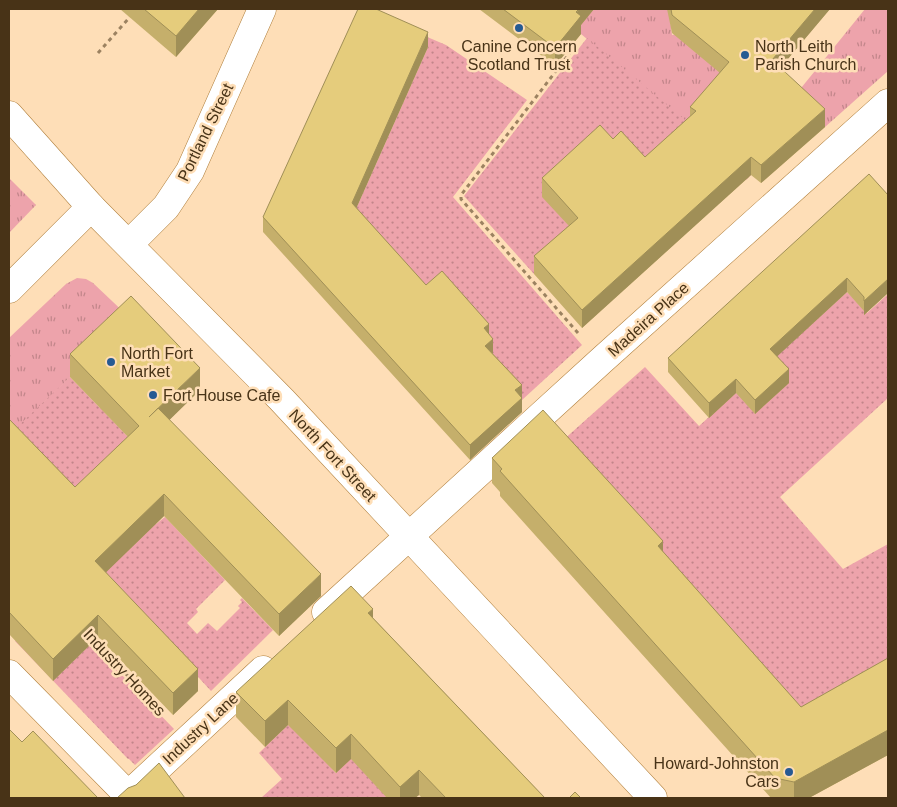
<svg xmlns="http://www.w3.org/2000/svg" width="897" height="807" font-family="Helvetica,sans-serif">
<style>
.grass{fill:url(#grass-tufts)}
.garden{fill:url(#garden-dots)}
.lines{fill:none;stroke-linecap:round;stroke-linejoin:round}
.minor-casing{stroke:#b07f3b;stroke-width:29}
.path{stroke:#9c8261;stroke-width:3;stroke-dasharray:4 4;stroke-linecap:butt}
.minor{stroke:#fff;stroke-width:28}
.wall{fill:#c5af6b}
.shaded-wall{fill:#a08f57}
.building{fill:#e5cc7c;stroke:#a08f57}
.poi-dot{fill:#265a93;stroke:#fedeb7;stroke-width:2}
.labels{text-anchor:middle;stroke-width:5;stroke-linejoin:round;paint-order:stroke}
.poi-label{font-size:16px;fill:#483317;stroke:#fedeb7;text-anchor:start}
.street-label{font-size:16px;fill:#483317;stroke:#fedeb7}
</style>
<defs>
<pattern id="grass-tufts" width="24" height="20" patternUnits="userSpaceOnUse" patternTransform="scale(1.25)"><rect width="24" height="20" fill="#eda3ab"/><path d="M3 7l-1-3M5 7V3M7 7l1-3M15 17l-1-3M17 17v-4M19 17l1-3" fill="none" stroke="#c2858a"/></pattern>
<pattern id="garden-dots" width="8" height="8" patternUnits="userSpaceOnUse" patternTransform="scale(1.25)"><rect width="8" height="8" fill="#eda3ab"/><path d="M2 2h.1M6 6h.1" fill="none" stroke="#c2858a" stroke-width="1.8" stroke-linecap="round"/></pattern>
</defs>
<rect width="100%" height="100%" fill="#fedeb7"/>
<!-- grass -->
<g class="grass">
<path d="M577 9H669L672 35 676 34 722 72 690 125 581 34Z"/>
<path d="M865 9H888V71L825 127 793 98Z"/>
<path d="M9 178 36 205 9 233Z"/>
<path d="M77 278 86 279 93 283 131 319 15 430 9 423V338L66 284Z"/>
</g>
<!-- garden -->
<g class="garden">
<path d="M364 10 446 45 527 100 453 197 582 345 522 400 426 300 352 218 428 47Z"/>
<path d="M587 38 751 175 746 180 727 158 578 236 534 274 464 196Z"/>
<path d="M847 292 867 313 888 294V398L780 497 843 569 888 544V683L801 732 658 571 655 533 644 521 631 532 561 442 645 367 699 426Z"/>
<path d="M70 377 100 408 112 396 117 401 105 413 129 438 156 524 165 517 225 580 196 609 198 612 187 623 197 634 208 623 217 631 240 608 238 606 242 602 240 600 242 598 273 630 211 691 166 642 64 538 91 643 174 729 135 765 129 759H128L15 641 24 632 9 516V423L15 429Z"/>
<path d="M317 697 326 762 336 773 364 746 399 798H261L282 779 259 753Z"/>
</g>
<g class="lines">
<!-- minor casing -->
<g class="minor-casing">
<g id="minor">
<path d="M9 115 91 207 282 400 653 798"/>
<path d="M129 244 166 207 190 171 262 9"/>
<path d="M9 289 91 207"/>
<path d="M326 612 602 360 888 103"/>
<path d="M9 674 128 795"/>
<path d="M125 798 263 670"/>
</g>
</g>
<!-- path -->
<g class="path">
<path d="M98 53 130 17"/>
<path d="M578 333 461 199V195L579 41"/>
<path d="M93 639 164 714"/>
</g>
<!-- minor -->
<use href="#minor" class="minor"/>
</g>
<!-- wall -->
<g class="wall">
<path d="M120 9H218L176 57Z"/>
<path d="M479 9H594L581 25V34L555 66Z"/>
<path d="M667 9H830L780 68 825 127 761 183 751 175 582 328 534 274V256L569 226 542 197V178L613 139 645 157 690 117V107L720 73 672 33Z"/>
<path d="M428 47 356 208 426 285 489 334 493 353V354L522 385V412L470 460 263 232V217Z"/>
<path d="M888 195V293L864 315V311L847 292 777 356 789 383 755 414 736 393 709 418 668 372V358Z"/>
<path d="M70 354 200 390 169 420 321 596 279 636 164 516 106 572 198 691 173 715 98 637 53 681 9 634V419L75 487 128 437 70 377Z"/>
<path d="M492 458 663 552 801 707 888 658V755L809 798H771L500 496V492L492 483Z"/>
<path d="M373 618 545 798H422L419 795 415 798H387L351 759 336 773 288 725 265 747 236 717V692Z"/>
</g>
<!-- shaded-wall -->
<g class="shaded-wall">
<path d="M199 9H218L176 57V36Z"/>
<path d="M579 9H594L581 25V34L555 66V48Z"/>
<path d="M815 9H830L772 78V60Z"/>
<path d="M428 32V47L352 218V203Z"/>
<path d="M825 109V127L761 183V165Z"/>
<path d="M751 157V175L582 328V310Z"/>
<path d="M847 278V292L770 363V349Z"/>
<path d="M888 279V293L864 315V301Z"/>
<path d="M489 324V339L484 328Z"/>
<path d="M493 339V353L485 361V346Z"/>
<path d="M200 368V390L149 440V417Z"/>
<path d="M789 369V383L755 414V400Z"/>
<path d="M736 379V393L709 418V403Z"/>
<path d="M522 385V412L470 460V445L515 390Z"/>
<path d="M164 494V516L95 583V561Z"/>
<path d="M663 541V566L658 546Z"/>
<path d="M321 574V596L279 636V614Z"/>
<path d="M373 609V634L368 613Z"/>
<path d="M98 615V637L53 681V659Z"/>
<path d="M198 669V691L173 715V693Z"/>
<path d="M288 700V725L265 747V721Z"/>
<path d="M888 730V755L809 798H794V782Z"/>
<path d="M351 734V759L336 773V748Z"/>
<path d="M419 770V795L415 798H400V787Z"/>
</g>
<!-- building -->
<g class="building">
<path d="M144 9H199L176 36Z"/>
<path d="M358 9H376L428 32 352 203 426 285 442 271 489 324 484 328 493 339 485 346 522 385 515 390 522 398 470 445 263 217Z"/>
<path d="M503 9H579L576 12 581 16 555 48Z"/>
<path d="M671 9H815L772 60 825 109 761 165 751 157 582 310 534 256 578 218 542 178 600 125 613 139 621 131 645 157 696 111 690 107 729 62 672 15Z"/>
<path d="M869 174 888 195V279L864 301V297L847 278 770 349 789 369 755 400 736 379 709 403 668 358Z"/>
<path d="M131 296 200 368 149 417 158 408 321 574 279 614 164 494 95 561 198 669 173 693 98 615 53 659 9 612V419L75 487 139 426 70 354Z"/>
<path d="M543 410 663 541 658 546 801 707 888 658V730L794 782 775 778 500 471 502 469 492 458Z"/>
<path d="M351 586 373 609 368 613 545 798H446L419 770 400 787 351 734 336 748 288 700 265 721 236 692Z"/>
<path d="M9 729 22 742 33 731 98 798H9Z"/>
<path d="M159 763 185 798H117L128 788 136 785Z"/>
<path d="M575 792 581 798H569Z"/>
</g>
<!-- markers -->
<g class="poi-dot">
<circle cx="519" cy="28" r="5"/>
<circle cx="745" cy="55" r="5"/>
<circle cx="111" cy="362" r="5"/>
<circle cx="153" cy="395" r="5"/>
<circle cx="789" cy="772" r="5"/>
</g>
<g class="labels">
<!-- poi labels -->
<g class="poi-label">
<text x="519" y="52" text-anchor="middle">Canine Concern<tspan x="519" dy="18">Scotland Trust</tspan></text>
<text x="755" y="52">North Leith<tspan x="755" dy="18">Parish Church</tspan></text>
<text x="121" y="359">North Fort<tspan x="121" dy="18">Market</tspan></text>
<text x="163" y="401">Fort House Cafe</text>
<text x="779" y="769" text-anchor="end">Howard-Johnston<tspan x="779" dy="18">Cars</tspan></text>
</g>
<!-- street labels -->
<g class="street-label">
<text transform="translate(205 132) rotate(-64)" y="6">Portland Street</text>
<text transform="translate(648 319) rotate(-42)" y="6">Madeira Place</text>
<text transform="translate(333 455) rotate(47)" y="6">North Fort Street</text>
<text transform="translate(125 672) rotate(47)" y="6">Industry Homes</text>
<text transform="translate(200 728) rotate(-43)" y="6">Industry Lane</text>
</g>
</g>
<!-- border -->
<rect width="897" height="807" fill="none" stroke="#483317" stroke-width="20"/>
</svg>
